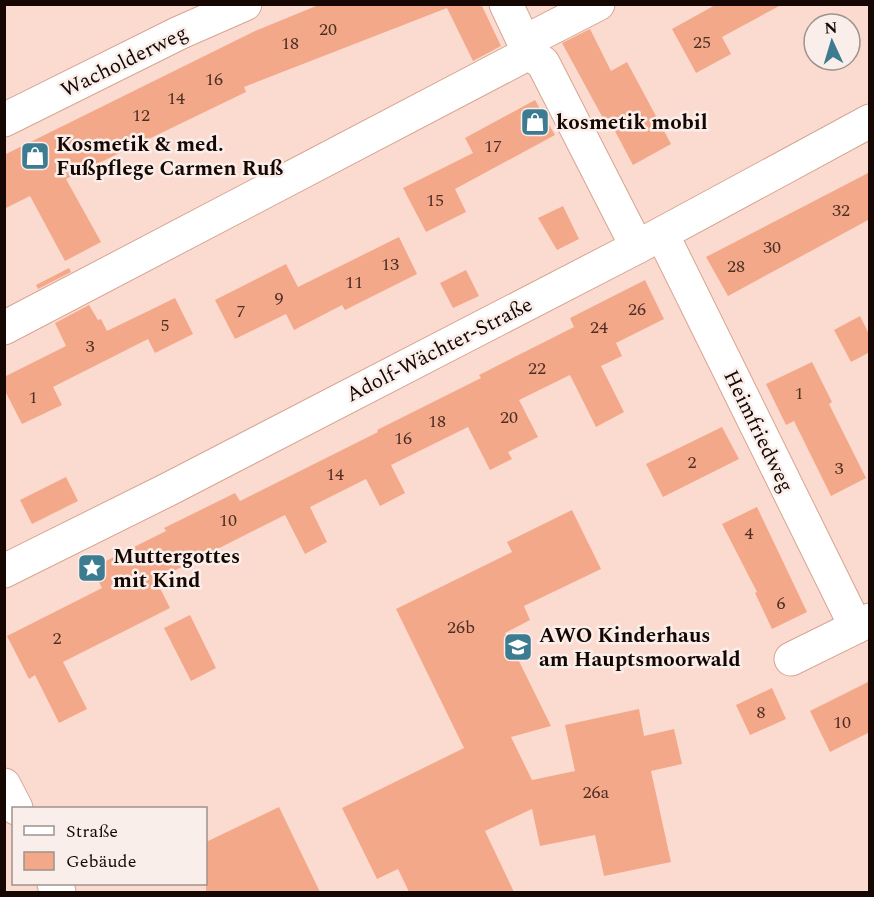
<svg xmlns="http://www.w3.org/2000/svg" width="874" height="897" font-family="Spectral,serif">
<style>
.building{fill:#f4a88a}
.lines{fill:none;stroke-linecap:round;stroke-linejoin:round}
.minor-casing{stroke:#d7a591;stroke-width:35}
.minor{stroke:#fff;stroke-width:33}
.labels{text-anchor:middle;stroke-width:5;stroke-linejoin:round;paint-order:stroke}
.number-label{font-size:18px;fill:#4e2f24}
.street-label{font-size:21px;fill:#170702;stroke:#f9eeea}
.poi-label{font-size:21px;font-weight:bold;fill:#170702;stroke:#f9eeea;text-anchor:start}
</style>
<rect width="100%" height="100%" fill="#fbdbcf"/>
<!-- building -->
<g class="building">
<path d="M321 4H481L501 46 473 61 447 8 244 87 246 92 66 179 101 242 65 261 30 196 4 209V155L255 31Z"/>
<path d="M717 4H783L722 37 731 54 696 73 672 29Z"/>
<path d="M590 29 611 71 627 62 671 144 633 165 608 118 604 120 562 43Z"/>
<path d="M535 100 555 135 455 189 466 212 426 232 403 188 473 153 465 138Z"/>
<path d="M870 172V219L728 296 706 257Z"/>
<path d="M563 206 579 239 557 250 538 218Z"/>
<path d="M399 237 417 274 345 310 342 305 294 330 286 314 235 339 215 300 286 264 298 287Z"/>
<path d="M69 268 71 272 38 289 36 285Z"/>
<path d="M466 270 479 296 453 308 440 283Z"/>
<path d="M645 280 664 319 616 343 622 356 601 366 624 412 596 427 570 375 519 400 538 437 508 452 512 459 490 470 468 427 391 465 405 493 380 506 366 479 310 507 327 542 305 554 285 515 156 580 170 608 63 662 87 709 59 723 35 675 29 679 7 636 102 588 92 568 166 531 164 528 235 493 240 501 378 432 377 430 481 378 479 375 574 327 570 318Z"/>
<path d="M175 298 193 334 155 353 148 339 53 387 62 405 22 424 4 389V377L66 346 55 323 89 305 98 320 101 319 107 331Z"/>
<path d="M860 316 870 336V352L851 362 834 330Z"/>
<path d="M812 362 832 402 829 404 866 478 831 496 794 421 786 425 766 384Z"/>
<path d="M722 427 739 459 663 497 646 464Z"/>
<path d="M66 477 78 501 32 524 20 500Z"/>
<path d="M757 507 807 612 772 629 755 593 757 592 722 524Z"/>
<path d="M572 510 601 569 524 606 530 620 505 633 551 726 511 737 532 780 575 771 565 725 639 709 644 736 674 729 682 764 651 771 671 862 604 876 595 835 540 846 532 809 485 831 514 892H409L398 869 377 879 342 808 464 748 396 609 512 552 507 542Z"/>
<path d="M190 615 216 668 191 681 164 628Z"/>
<path d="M870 681V732L830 752 810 711Z"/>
<path d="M772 688 786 719 750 735 736 705Z"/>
<path d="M279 807 320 892H206V842Z"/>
</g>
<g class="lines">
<!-- minor casing -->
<g class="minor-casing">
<g id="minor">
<path d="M506 4 529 53 543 63 637 247"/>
<path d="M524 42 598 4"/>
<path d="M4 120 179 33 245 4"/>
<path d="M662 234 856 627"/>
<path d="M4 328 529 53"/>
<path d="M4 571 169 489 637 247 870 121"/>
<path d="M791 659 870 620"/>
<path d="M4 785 16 808"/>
<path d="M54 884 59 892"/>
</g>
</g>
<!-- minor -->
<use href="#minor" class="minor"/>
</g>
<!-- icons -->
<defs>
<g id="shop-square" transform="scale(1.5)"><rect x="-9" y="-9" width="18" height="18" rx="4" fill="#3c7b90" stroke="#f9eeea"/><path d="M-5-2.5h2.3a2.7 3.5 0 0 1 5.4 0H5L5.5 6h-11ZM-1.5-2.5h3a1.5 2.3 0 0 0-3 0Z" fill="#fff"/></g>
<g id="sight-square" transform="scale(1.5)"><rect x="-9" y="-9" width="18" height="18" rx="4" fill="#3c7b90" stroke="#f9eeea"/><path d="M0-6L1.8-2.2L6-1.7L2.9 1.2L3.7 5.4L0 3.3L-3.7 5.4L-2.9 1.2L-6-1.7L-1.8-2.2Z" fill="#fff"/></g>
<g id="school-square" transform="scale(1.5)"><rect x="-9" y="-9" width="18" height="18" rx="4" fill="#3c7b90" stroke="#f9eeea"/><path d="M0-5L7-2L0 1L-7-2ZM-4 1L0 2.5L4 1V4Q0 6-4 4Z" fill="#fff"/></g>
</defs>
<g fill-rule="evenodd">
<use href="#shop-square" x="535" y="122"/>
<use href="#shop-square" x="35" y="156"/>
<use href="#sight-square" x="92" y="568"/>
<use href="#school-square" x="518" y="647"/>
</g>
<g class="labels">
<!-- number labels -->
<g class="number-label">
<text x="328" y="35">20</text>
<text x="702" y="48">25</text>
<text x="290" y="49">18</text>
<text x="214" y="85">16</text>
<text x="176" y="104">14</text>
<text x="141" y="121">12</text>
<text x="493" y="152">17</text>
<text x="435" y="206">15</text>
<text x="841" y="216">32</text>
<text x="772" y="253">30</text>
<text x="390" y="270">13</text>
<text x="736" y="272">28</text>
<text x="354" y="288">11</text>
<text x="279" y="304">9</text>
<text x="637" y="315">26</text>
<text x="241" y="317">7</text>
<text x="165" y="331">5</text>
<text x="599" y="333">24</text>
<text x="90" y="352">3</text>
<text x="537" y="374">22</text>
<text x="799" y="399">1</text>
<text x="33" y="403">1</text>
<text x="509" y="423">20</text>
<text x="437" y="427">18</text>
<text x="403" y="444">16</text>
<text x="692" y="468">2</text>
<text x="839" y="474">3</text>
<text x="335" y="480">14</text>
<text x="228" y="526">10</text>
<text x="749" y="539">4</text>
<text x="781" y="609">6</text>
<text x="461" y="633">26b</text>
<text x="57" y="644">2</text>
<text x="761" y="718">8</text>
<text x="842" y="728">10</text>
<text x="596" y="798">26a</text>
</g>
<!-- street labels -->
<g class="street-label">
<text transform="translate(124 61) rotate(-26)" y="7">Wacholderweg</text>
<text transform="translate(439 349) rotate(-27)" y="7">Adolf-Wächter-Straße</text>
<text transform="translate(759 431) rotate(64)" y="7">Heimfriedweg</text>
</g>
<!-- poi labels -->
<g class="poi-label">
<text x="556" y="129">kosmetik mobil</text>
<text x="56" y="151">Kosmetik &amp; med.<tspan x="56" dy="24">Fußpflege Carmen Ruß</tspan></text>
<text x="113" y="563">Muttergottes<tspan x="113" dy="24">mit Kind</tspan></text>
<text x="539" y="642">AWO Kinderhaus<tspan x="539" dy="24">am Hauptsmoorwald</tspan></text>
</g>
</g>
<!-- border -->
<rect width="874" height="897" fill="none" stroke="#170702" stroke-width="12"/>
<!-- legend -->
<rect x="12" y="807" width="195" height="78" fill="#f9eeea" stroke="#9f928d" stroke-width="1.5"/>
<rect x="24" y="826" width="30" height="9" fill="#ffffff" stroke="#9f928d" stroke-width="1.5"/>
<text x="66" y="837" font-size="18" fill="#170702">Straße</text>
<rect x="24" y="852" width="30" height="18" fill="#f4a88a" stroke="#9f928d" stroke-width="1.5"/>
<text x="66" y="867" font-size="18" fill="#170702">Gebäude</text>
<!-- north arrow -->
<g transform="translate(832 42) rotate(356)"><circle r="28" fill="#f9eeea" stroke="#9f928d" stroke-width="1.5"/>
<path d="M0-4.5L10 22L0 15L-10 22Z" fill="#3c7b90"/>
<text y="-9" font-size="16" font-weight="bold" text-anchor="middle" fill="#170702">N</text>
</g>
</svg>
